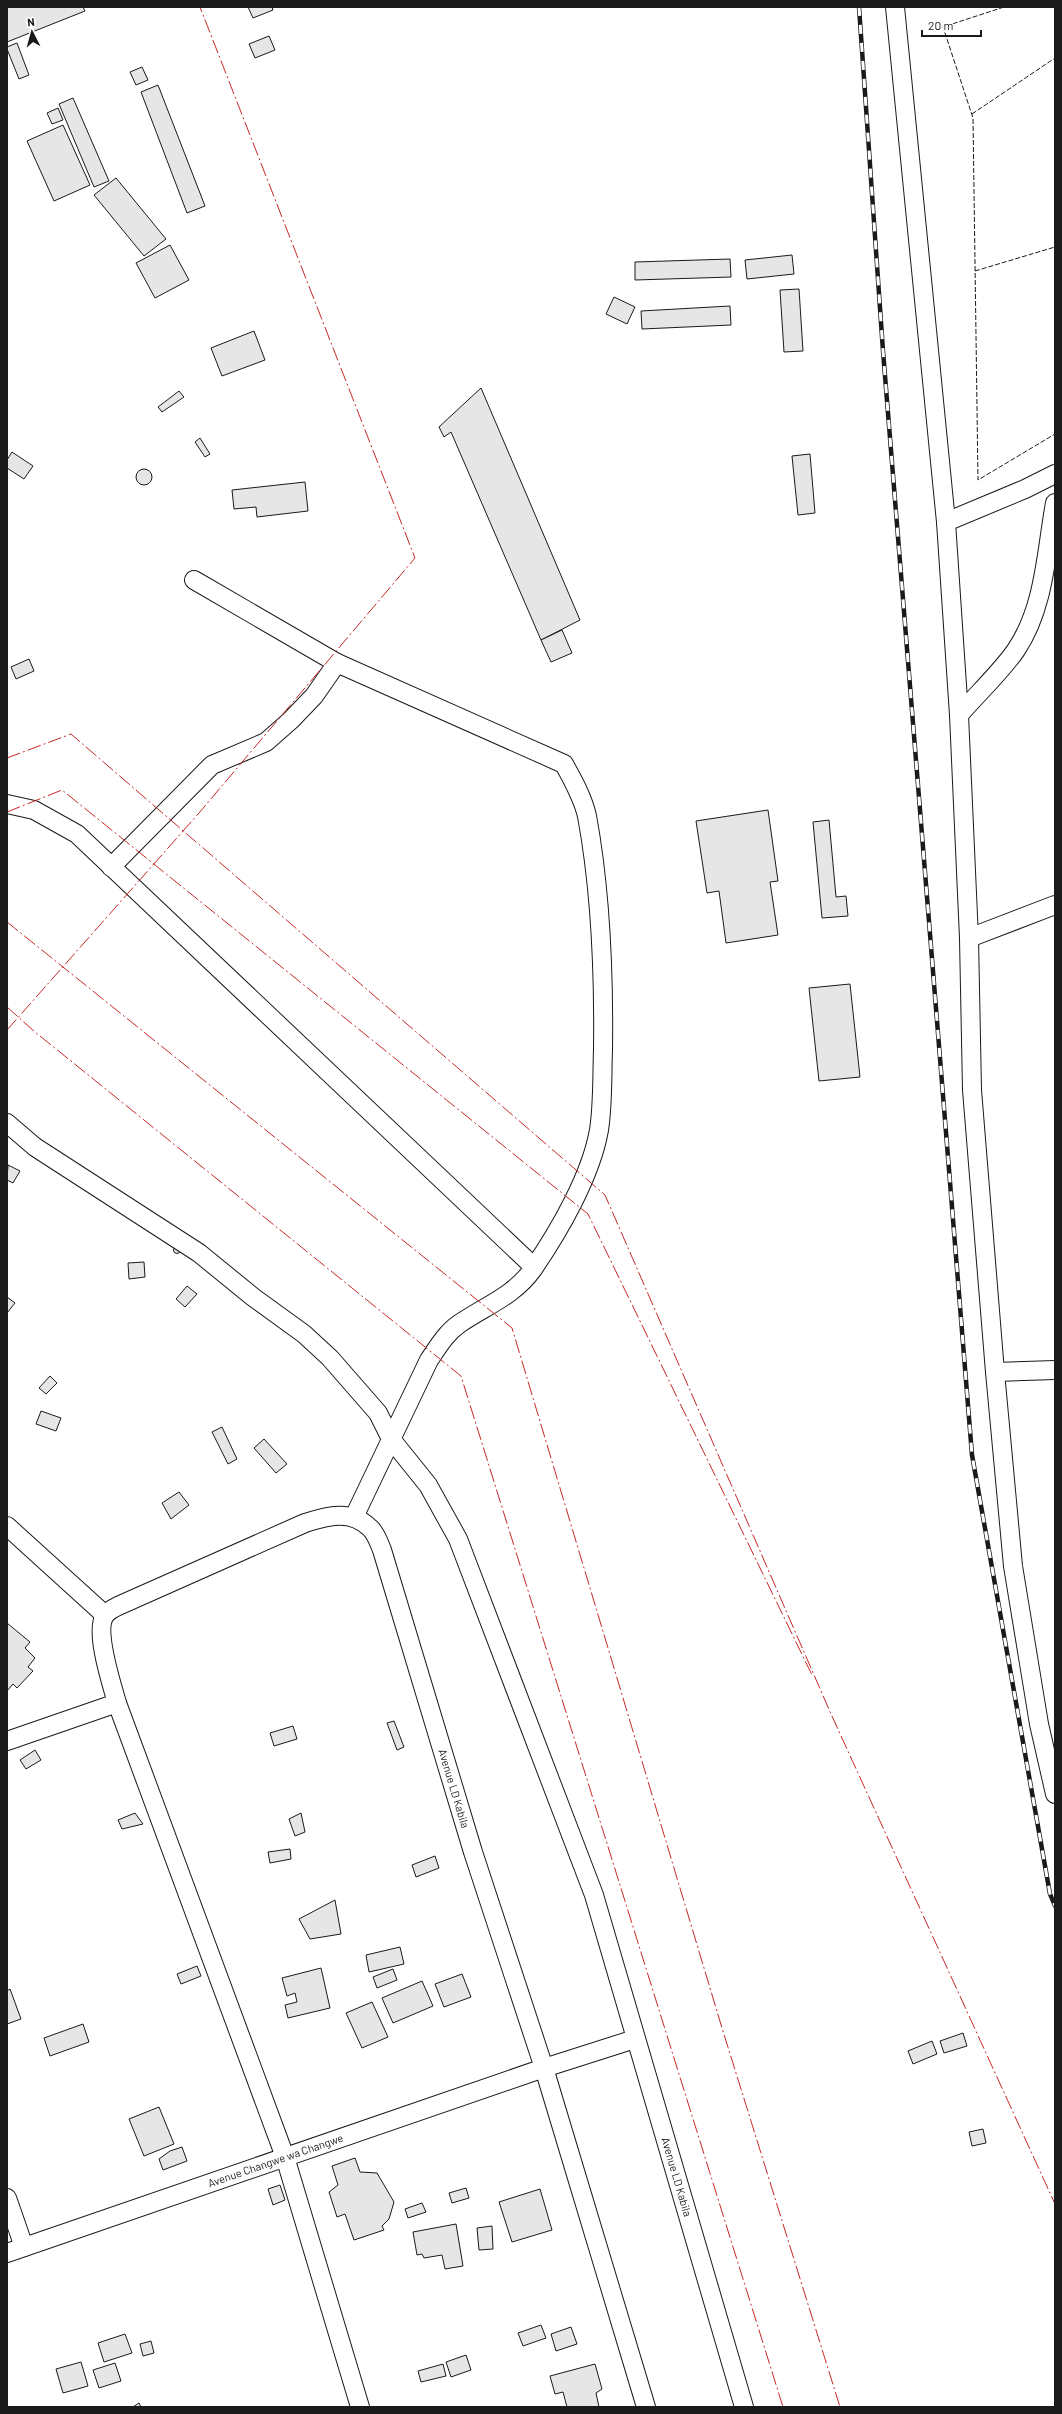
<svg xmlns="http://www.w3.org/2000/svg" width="1062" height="2414" font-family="Barlow,sans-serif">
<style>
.building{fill:#e6e6e6;stroke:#1a1a1a}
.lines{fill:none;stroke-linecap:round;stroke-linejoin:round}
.street-casing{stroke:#1a1a1a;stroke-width:20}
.street{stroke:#fff;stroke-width:18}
.rail-casing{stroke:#1a1a1a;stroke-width:4.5}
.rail{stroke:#fff;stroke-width:3;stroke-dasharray:9;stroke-linecap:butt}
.fence{stroke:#1a1a1a;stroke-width:1;stroke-dasharray:5 2;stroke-linecap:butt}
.power{stroke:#c62828;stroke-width:1;stroke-dasharray:14 3 2 3;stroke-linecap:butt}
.labels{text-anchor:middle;stroke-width:3;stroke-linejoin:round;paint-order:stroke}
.street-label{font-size:11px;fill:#1a1a1a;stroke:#fff}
</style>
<rect width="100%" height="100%" fill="#fff"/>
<!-- building -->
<g class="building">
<path d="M7 7H83L85 11 7 42Z"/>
<path d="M248 7H272L273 10 253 18Z"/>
<path d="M269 36 275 50 255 58 249 44Z"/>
<path d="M17 43 29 75 19 79 7 49V47Z"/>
<path d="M142 67 148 80 136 85 130 72Z"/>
<path d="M158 85 205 206 187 213 141 92Z"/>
<path d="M73 98 109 181 94 187 59 104Z"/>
<path d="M58 108 63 120 52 124 47 113Z"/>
<path d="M63 125 90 185 54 201 27 141Z"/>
<path d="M116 178 166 239 144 256 94 195Z"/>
<path d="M170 245 189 280 155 298 136 263Z"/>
<path d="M792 255 794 274 747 279 745 260Z"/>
<path d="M730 259 731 277 635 280V262Z"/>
<path d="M799 289 803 351 784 352 780 290Z"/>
<path d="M614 297 635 307 627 324 606 314Z"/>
<path d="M730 306 731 325 642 329 641 311Z"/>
<path d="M254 331 265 360 222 376 211 348Z"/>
<path d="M481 388 580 620 541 640 451 432 444 437 439 427Z"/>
<path d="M179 391 184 397 162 412 158 407Z"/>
<path d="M200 438 210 454 205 457 195 442Z"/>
<path d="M12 452 33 466 24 479 7 468V460Z"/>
<path d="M810 454 815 513 798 515 792 456Z"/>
<circle cx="144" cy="477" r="8"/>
<path d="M305 482 308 511 257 517 256 507 234 509 232 490Z"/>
<path d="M562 630 572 653 551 662 541 640Z"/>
<path d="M29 659 34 671 16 679 11 667Z"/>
<path d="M768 810 778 881 770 882 778 935 726 943 719 891 707 893 696 821Z"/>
<path d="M829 820 836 897 846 896 848 916 822 918 813 822Z"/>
<path d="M850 984 860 1077 819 1081 809 988Z"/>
<path d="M8 1165 20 1171 13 1183 7 1180Z"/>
<circle cx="177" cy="1250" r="3.5"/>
<path d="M144 1262 145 1277 129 1279 128 1263Z"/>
<path d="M187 1286 197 1294 185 1307 176 1299Z"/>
<path d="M7 1297 15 1303 7 1313Z"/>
<path d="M50 1376 57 1383 46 1394 39 1388Z"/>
<path d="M41 1411 61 1418 56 1431 36 1424Z"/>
<path d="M222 1427 237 1459 228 1464 212 1432Z"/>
<path d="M264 1439 287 1464 276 1473 254 1448Z"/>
<path d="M179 1492 189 1505 171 1519 162 1503Z"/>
<path d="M7 1623 30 1642 25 1648 35 1658 28 1667 33 1671 17 1688 13 1684 7 1691Z"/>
<path d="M394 1721 404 1747 397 1750 387 1723Z"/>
<path d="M293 1726 297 1739 274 1746 270 1733Z"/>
<path d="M35 1750 41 1760 26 1769 20 1760Z"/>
<path d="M135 1813 143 1824 122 1829 118 1820Z"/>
<path d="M301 1813 305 1832 295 1836 289 1819Z"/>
<path d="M290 1849 291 1859 270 1863 268 1852Z"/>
<path d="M435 1856 439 1868 416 1877 412 1865Z"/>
<path d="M335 1900 341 1934 310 1939 299 1919Z"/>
<path d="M400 1947 404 1964 369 1972 366 1955Z"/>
<path d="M197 1966 201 1976 181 1984 177 1974Z"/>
<path d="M321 1968 330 2008 288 2018 285 2005 297 2002 295 1993 287 1996 282 1978Z"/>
<path d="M393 1969 397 1980 377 1988 373 1977Z"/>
<path d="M462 1974 471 1997 444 2007 435 1984Z"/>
<path d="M422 1981 433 2006 393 2023 382 1998Z"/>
<path d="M10 1989 21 2019 7 2024V1991Z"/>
<path d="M372 2002 388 2037 362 2048 346 2013Z"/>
<path d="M83 2024 89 2042 50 2056 44 2038Z"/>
<path d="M963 2033 967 2046 944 2053 940 2041Z"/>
<path d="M932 2041 937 2054 913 2064 908 2051Z"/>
<path d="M159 2107 174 2144 144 2156 129 2119Z"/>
<path d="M983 2129 986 2143 972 2146 969 2132Z"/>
<path d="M182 2147 187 2161 163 2170 159 2159 170 2151Z"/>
<path d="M355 2158 360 2172 377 2173 394 2202 389 2219 382 2226 384 2230 354 2240 345 2214 337 2217 329 2192 338 2185 332 2166Z"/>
<path d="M280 2185 285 2200 273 2205 268 2189Z"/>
<path d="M466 2188 469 2198 452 2203 449 2193Z"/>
<path d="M540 2189 552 2230 512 2242 499 2202Z"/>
<path d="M422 2203 426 2212 408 2218 405 2209Z"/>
<path d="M456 2224 463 2266 445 2269 442 2255 424 2258 422 2254 417 2255 413 2232Z"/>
<path d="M492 2226 493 2249 479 2250 477 2228Z"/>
<path d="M541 2325 546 2338 523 2346 518 2333Z"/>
<path d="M571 2327 577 2344 556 2351 551 2334Z"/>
<path d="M125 2334 132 2353 104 2362 98 2343Z"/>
<path d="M151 2341 154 2353 143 2356 140 2344Z"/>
<path d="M466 2355 471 2370 451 2377 446 2362Z"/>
<path d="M81 2362 88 2386 63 2393 56 2369Z"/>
<path d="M115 2363 121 2381 99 2388 93 2370Z"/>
<path d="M443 2364 446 2376 421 2382 418 2371Z"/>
<path d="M595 2364 602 2389 596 2393 599 2407H567L563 2392 555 2394 550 2376Z"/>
<path d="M139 2403 141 2407H133Z"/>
</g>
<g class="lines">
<!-- street casing -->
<g class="street-casing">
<g id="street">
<path d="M895 7 946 522 959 715 969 938 972 1090 995 1372 1013 1566 1039 1724 1055 1794"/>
<path d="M946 522 1025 489 1055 474"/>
<path d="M194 580 337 663 564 764C573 780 583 798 587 816 601 892 604 973 603 1050 602 1076 603 1104 599 1130 591 1176 559 1231 533 1269 514 1296 485 1306 459 1324 446 1333 438 1347 429 1360L354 1517"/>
<path d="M959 715C977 694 1001 672 1016 650 1045 607 1046 552 1055 503"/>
<path d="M7 804 34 810 77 834 534 1267"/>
<path d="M111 867 212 765 266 742 291 720 314 696 337 663"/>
<path d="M969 938 1055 905"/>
<path id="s1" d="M7 1123 35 1147 199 1253 253 1297 304 1334 330 1358 378 1413 391 1439 428 1485 458 1539 594 1895 744 2407"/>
<path d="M995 1372 1055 1370"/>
<path d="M7 1526 105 1615"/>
<path d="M117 1703 285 2157 360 2407"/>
<path id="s2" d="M7 1741 117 1703C112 1685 94 1631 105 1615 108 1611 114 1608 118 1606L305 1523C327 1516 351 1509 370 1528 376 1533 379 1543 382 1550L473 1852 544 2068 646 2407"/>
<path d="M7 2198 24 2247"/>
<path id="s3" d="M7 2253 544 2068 635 2039"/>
</g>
</g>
<!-- street -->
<use href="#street" class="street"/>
<!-- rail casing -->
<g class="rail-casing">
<path id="rail" d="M859 7 883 351 972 1455 1050 1894 1055 1906"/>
</g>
<!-- rail -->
<use href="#rail" class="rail"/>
<!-- fence -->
<g class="fence">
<path d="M1004 7 943 27 973 118 978 480 1055 434"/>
<path d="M972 114 1055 58"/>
<path d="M975 271 1055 247"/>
</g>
<!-- power -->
<g class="power">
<path d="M7 758 71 734 605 1195 831 1714 1055 2204"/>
<path d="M7 812 62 790 588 1214 812 1675"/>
<path d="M7 922 512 1328 722 2028 840 2407"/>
<path d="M7 1007 35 1032 461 1376 783 2407"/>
<path d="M7 1030 199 813 415 558 200 7"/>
</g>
</g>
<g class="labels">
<!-- street labels -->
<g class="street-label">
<text dy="4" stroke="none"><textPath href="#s2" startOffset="771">Avenue LD Kabila</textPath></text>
<text dy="4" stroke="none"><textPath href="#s3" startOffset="284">Avenue Changwe wa Changwe</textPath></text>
<text dy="4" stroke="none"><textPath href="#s1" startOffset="1298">Avenue LD Kabila</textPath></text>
</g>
</g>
<!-- border -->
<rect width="1062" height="2414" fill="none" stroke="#1a1a1a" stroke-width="16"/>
<!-- north arrow -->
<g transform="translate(32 32) rotate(354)" stroke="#ffffff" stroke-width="3" paint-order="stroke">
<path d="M0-3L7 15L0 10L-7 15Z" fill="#1a1a1a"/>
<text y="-6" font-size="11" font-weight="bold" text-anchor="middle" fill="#1a1a1a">N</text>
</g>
<!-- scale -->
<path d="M922 30v6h59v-6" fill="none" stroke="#1a1a1a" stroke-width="2"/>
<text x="928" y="30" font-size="12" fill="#1a1a1a" stroke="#ffffff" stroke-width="3" paint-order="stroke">20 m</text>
</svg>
